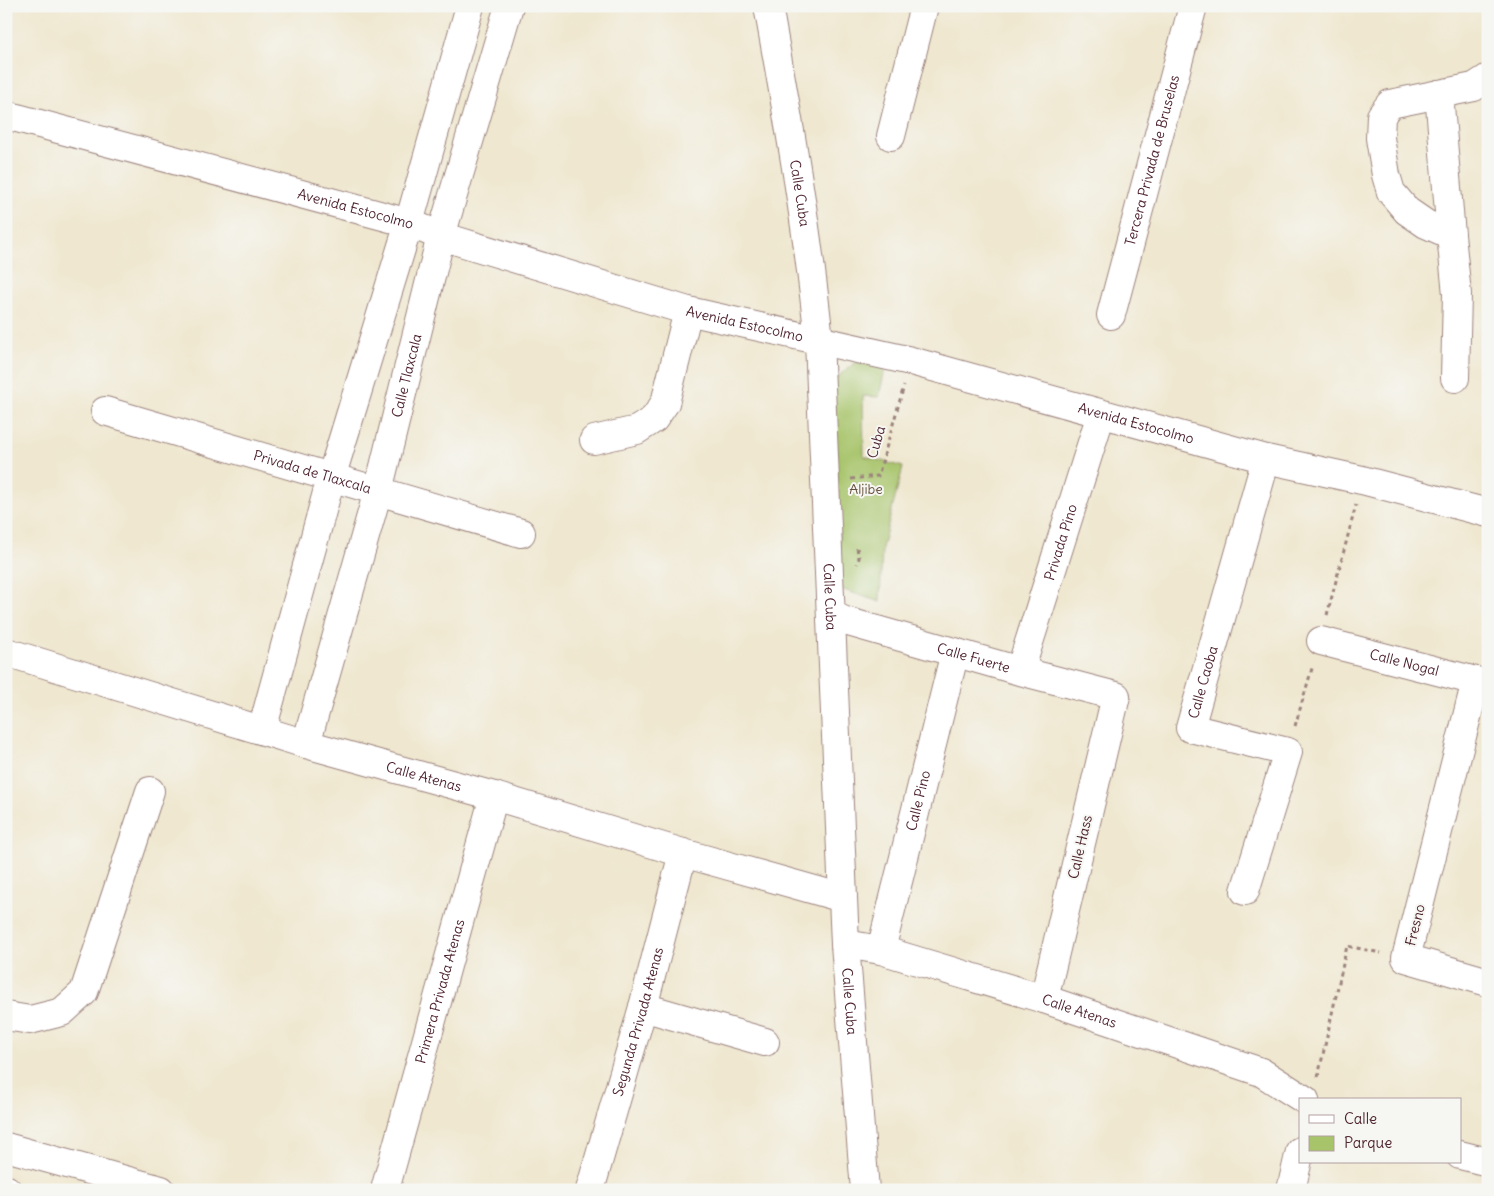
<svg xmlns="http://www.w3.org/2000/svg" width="1494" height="1196" font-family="Delius,sans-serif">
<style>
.green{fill:#a7c46a;stroke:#78724a}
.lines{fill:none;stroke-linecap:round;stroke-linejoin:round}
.minor-casing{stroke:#9c837d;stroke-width:30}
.path{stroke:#9c837d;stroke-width:3;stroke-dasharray:4 4;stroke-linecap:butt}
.minor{stroke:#fff;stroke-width:28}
.labels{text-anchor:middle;stroke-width:4;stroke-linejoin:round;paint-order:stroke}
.street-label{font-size:14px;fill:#4a1f2b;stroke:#f6f6f2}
.park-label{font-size:14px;fill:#66513e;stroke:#f6f6f2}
</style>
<rect width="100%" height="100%" fill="#f6f6f2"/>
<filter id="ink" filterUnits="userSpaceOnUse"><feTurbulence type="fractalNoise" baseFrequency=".02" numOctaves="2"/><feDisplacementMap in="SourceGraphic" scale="10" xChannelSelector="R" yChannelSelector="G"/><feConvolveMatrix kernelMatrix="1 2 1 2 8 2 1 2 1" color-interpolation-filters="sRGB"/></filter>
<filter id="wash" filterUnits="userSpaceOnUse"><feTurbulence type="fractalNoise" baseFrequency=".0096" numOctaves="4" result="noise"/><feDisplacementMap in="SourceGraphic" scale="20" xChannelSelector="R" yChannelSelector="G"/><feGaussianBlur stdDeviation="1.12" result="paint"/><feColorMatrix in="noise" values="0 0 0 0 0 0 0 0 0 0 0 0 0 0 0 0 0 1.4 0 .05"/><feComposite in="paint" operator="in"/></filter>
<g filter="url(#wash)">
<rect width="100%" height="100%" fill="#efe7cf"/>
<!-- green -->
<path class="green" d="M856 362 885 369 879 397 863 396 864 456 903 467 882 548 880 602 841 589 832 381Z"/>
</g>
<g filter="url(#ink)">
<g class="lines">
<!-- minor casing -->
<g class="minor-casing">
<g id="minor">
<path id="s1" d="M768 6C788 117 808 229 819 341L845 944 865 1190"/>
<path d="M1439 94 1451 235"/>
<path id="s2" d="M6 115 409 223 441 236 688 311 911 361 1266 459 1362 480 1488 513"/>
<path d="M891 136 924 6"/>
<path id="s3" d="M1111 315 1193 6"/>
<path d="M1455 378 1457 294 1451 235 1426 224 1407 211 1391 192 1386 175 1380 138 1381 116 1390 104 1474 87 1488 78"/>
<path id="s4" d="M105 411 521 533"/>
<path d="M594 440 637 430 654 419 665 403 688 311"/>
<path id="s5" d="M832 615 845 621 1020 671 1116 696 1044 999"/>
<path id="s6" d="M1321 641 1476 681 1488 686"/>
<path id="s7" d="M6 652 306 744 494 796 683 853 843 898"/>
<path id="s8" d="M1020 671 1101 414"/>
<path d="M1476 681 1406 958 1488 982"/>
<path d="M262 730 331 478 409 223 470 6"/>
<path id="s9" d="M306 744 378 491 441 236 509 6"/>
<path id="s10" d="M1245 891 1288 752 1190 728 1266 459"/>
<path id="s11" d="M845 944 881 950 1044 999 1261 1072 1305 1100"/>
<path id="s12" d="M881 950 955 652"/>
<path d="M643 1007 765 1042"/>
<path d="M6 1016 30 1020 62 1012 84 992 150 791"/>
<path d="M6 1147 161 1190"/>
<path d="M1460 1155 1488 1162"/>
<path id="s13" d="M386 1186 494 796"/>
<path d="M6 1190H7"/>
<path id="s14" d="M590 1190 643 1007 683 853"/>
<path d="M1291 1190 1300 1151"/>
</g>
</g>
<!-- path -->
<g class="path">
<path d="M851 479 878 476 904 386"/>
<path d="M857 548 859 558 857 564"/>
<path d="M1327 615 1356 505"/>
<path d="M1295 726 1313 665"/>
<path d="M1318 1077 1347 946 1381 953"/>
</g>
<!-- minor -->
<use href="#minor" class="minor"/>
</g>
</g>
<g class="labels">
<!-- street labels -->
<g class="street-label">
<text dy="5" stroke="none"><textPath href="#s3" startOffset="160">Tercera Privada de Bruselas</textPath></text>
<text dy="5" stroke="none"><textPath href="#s1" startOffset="190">Calle Cuba</textPath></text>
<text dy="5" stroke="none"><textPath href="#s2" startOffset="362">Avenida Estocolmo</textPath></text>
<text dy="5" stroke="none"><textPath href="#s2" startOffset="768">Avenida Estocolmo</textPath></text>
<text dy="5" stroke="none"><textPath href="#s9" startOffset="382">Calle Tlaxcala</textPath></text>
<text dy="5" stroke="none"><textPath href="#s2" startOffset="1172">Avenida Estocolmo</textPath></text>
<text transform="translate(876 442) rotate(-74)" y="5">Cuba</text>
<text dy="5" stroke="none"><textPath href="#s4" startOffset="216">Privada de Tlaxcala</textPath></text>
<text dy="5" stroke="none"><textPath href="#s8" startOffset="135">Privada Pino</textPath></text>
<text dy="5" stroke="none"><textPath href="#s1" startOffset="595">Calle Cuba</textPath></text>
<text dy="5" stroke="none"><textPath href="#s5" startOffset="148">Calle Fuerte</textPath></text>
<text dy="5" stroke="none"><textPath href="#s6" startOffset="86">Calle Nogal</textPath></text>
<text dy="5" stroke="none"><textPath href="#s10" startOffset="294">Calle Caoba</textPath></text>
<text dy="5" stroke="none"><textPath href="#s7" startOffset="436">Calle Atenas</textPath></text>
<text dy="5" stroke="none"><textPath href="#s12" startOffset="154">Calle Pino</textPath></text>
<text transform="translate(1080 847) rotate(-77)" y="5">Calle Hass</text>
<text transform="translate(1415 925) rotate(-76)" y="5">Fresno</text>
<text dy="5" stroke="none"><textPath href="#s13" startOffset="202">Primera Privada Atenas</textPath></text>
<text dy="5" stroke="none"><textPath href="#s1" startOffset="1000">Calle Cuba</textPath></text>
<text dy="5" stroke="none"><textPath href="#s11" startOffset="244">Calle Atenas</textPath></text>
<text dy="5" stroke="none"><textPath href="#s14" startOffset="175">Segunda Privada Atenas</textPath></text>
</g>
<!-- park labels -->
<g class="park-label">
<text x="866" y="494">Aljibe</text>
</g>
</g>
<!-- margin -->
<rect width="1494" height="1196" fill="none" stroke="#f6f6f2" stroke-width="25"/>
<!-- legend -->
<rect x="1299" y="1098" width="162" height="65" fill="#f6f6f2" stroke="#b1a0a2"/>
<rect x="1309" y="1115" width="25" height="8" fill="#ffffff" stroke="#b1a0a2"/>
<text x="1344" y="1124" font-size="15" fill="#4a1f2b">Calle</text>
<rect x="1309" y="1136" width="25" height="15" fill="#a7c46a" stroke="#b1a0a2"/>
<text x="1344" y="1148" font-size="15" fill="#4a1f2b">Parque</text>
</svg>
